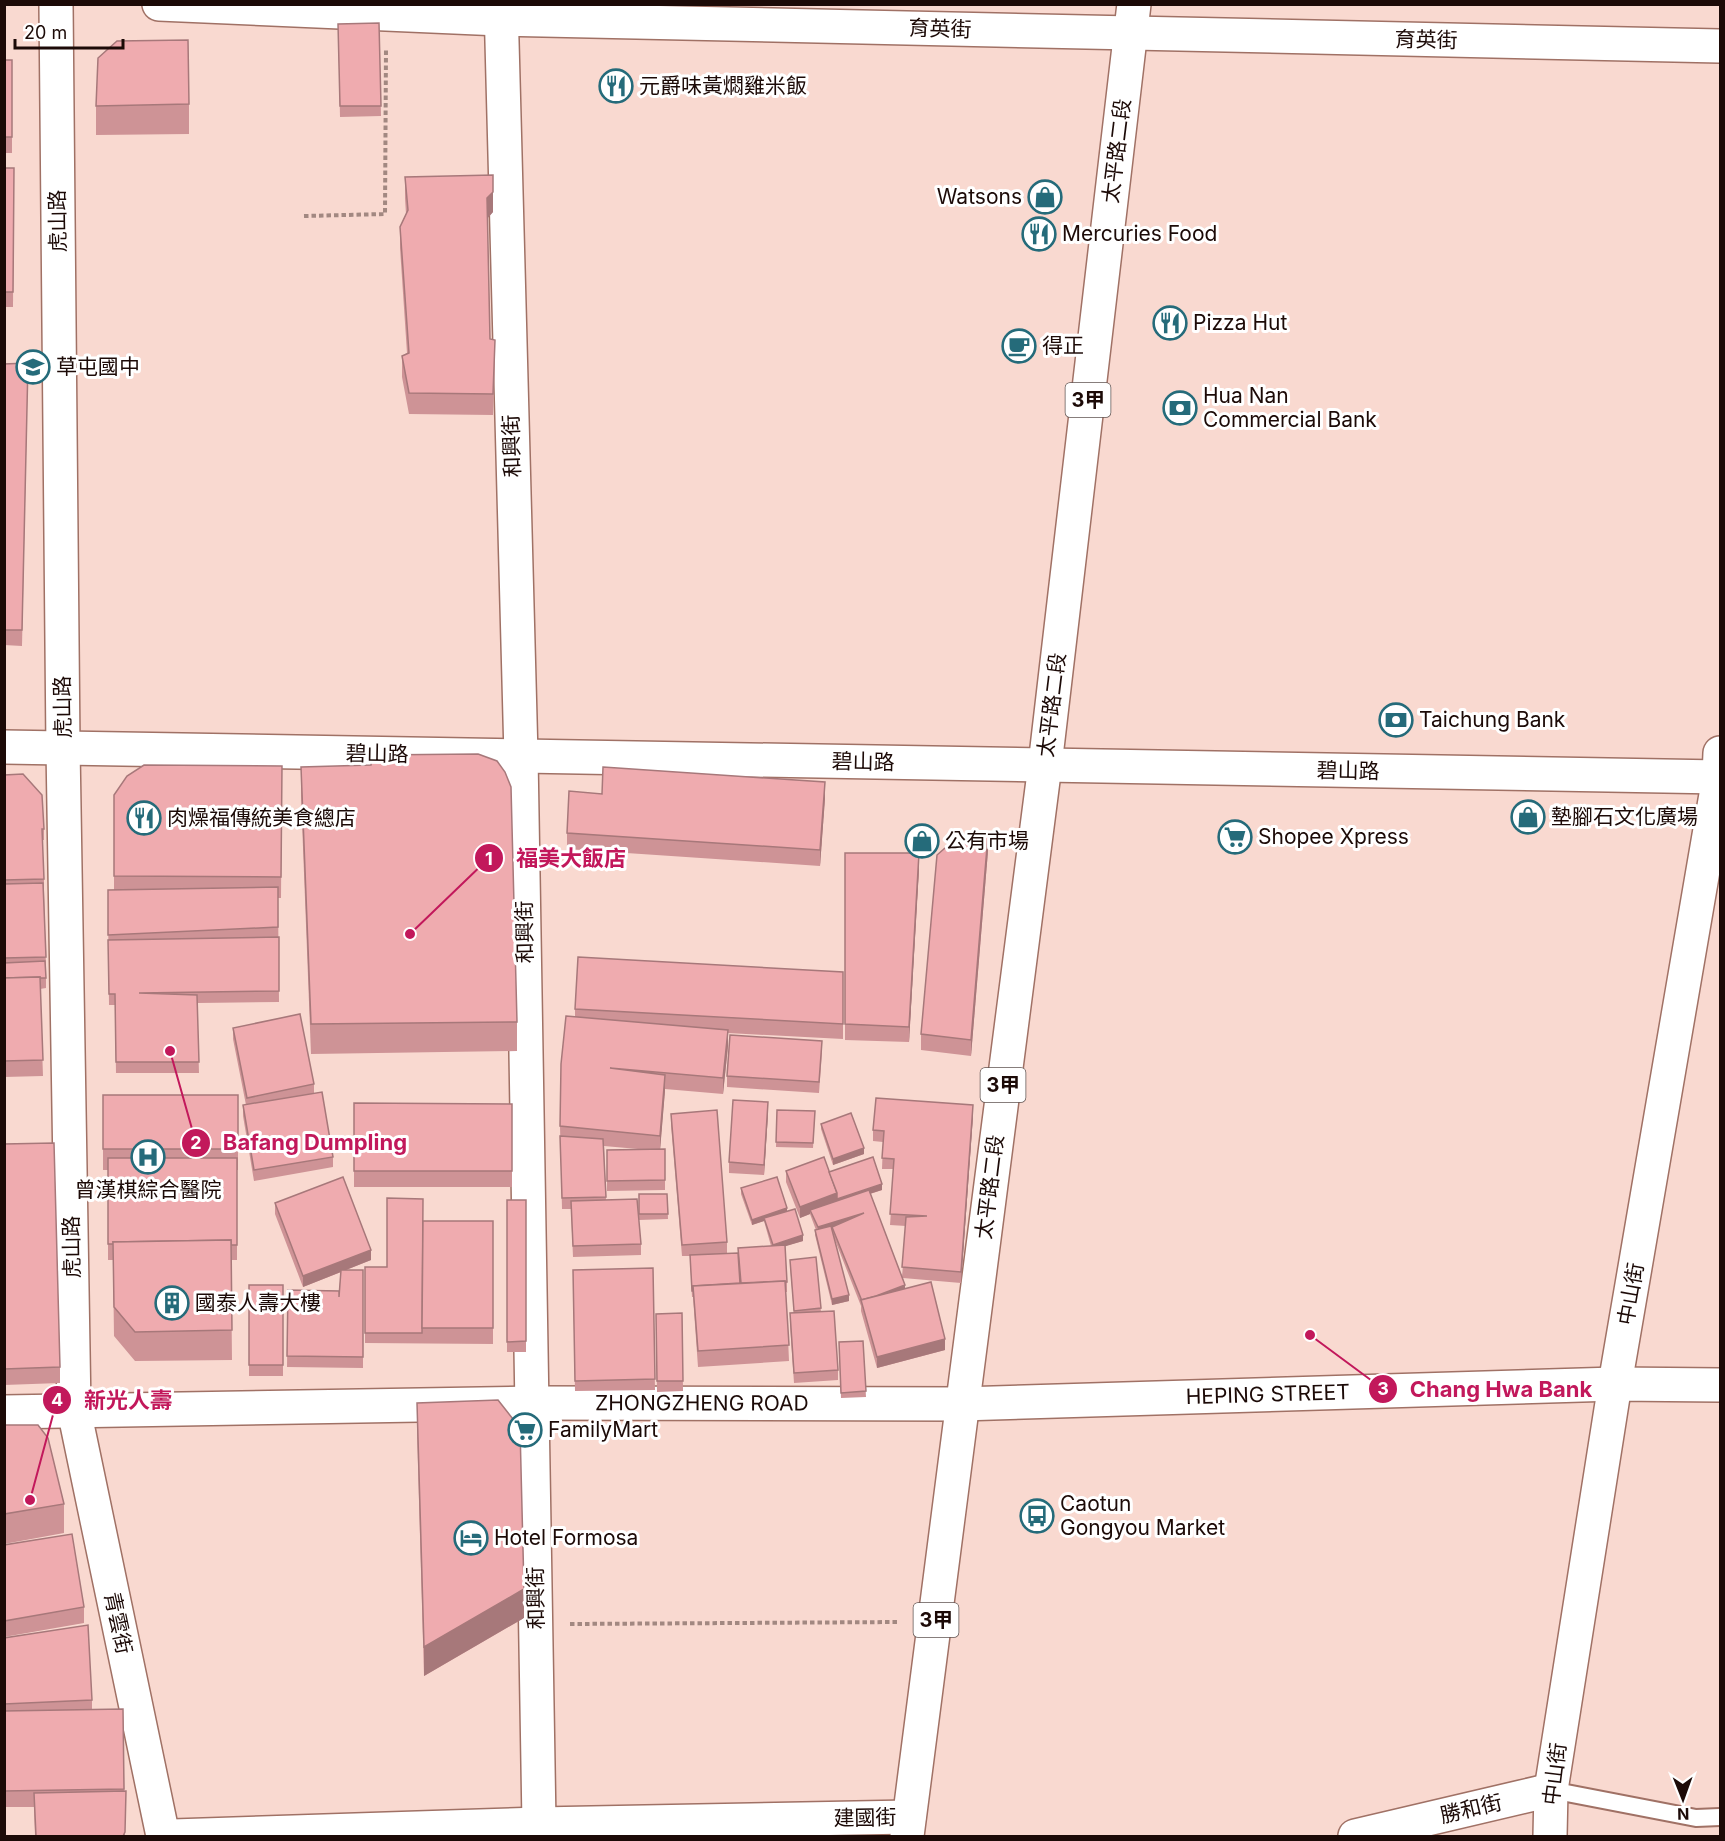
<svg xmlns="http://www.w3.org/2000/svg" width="1725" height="1841" font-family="Inter,'Noto Sans TC',sans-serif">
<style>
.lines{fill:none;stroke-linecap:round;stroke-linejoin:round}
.lane-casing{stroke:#a07165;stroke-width:20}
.street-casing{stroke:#a07165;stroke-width:36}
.secondary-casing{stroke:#a07165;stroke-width:36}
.primary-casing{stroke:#a07165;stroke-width:36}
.path{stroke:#a28881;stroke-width:4;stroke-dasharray:4.5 3;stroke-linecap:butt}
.lane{stroke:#fff;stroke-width:16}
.street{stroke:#fff;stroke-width:33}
.secondary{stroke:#fff;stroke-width:33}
.primary{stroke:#fff;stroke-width:33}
.wall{fill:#ce9396}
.shaded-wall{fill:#a7787a}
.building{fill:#efabaf;stroke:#a7787a;stroke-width:1.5}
.labels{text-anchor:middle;stroke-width:6;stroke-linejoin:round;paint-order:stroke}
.shield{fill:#fff;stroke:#605451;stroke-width:1.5}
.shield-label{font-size:20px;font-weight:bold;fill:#1c0a07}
.street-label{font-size:21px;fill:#1c0a07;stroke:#fff}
.poi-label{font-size:21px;fill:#1c0a07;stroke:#fff;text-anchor:start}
.leader{fill:none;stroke:#c2185b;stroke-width:2}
.callout-dot{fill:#c2185b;stroke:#fff;stroke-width:2}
.mark-label{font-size:18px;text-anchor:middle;font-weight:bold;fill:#fff}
.callout-label{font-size:22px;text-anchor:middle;font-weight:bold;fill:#c2185b;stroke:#fff;stroke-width:6;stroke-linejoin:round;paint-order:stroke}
</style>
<rect width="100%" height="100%" fill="#f9d9d0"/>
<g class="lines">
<!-- lane casing -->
<g class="lane-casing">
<path id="lane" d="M1551 1790 1696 1818 1720 1817"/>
</g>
<!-- street casing -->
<g class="street-casing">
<g id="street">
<path d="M159 4 500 19 1720 46"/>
<path d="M501 4 521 756 539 1824"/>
<path d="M4 747 1045 765"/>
<path id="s1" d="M4 1412 533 1403 961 1404 1615 1384 1720 1385"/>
<path d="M173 1836 539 1824 909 1817"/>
<path d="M1355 1836 1551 1790"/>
<path d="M1550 1836 1551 1790 1615 1384 1719 777 1720 753"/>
</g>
</g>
<!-- secondary casing -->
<g class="secondary-casing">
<g id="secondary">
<path d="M56 4 63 748 74 1410 163 1836"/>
<path d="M1045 765 1720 777"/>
</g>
</g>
<!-- primary casing -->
<g class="primary-casing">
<path id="primary" d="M907 1836 1045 765 1134 4"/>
</g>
<!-- path -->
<g class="path">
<path d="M304 216 385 214 386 48"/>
<path d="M570 1624 899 1622"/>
</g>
<!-- lane -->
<use href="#lane" class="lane"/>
<!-- street -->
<use href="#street" class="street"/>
<!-- secondary -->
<use href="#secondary" class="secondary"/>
<!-- primary -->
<use href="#primary" class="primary"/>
</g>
<!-- wall -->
<g class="wall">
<path d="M379 23 381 116 340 117 338 24Z"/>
<rect x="4" y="60" width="8" height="93"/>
<path d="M189 104V134L96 135V106Z"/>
<path d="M4 168H14L13 307H4Z"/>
<path d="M405 177 493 212 487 218 490 339 495 360 493 415 409 414 402 377V356L407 353 400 248V227L406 214 405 198Z"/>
<path d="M28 363 22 646 4 645V364Z"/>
<path d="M282 766 281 898H278L279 1002 197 1003 199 1073H116L115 1005H109L108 906 114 890V795Z"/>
<path d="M301 767 517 1022V1051L311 1054 301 796Z"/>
<path d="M4 775 44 829V840H42L44 879V890L46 967V988L40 989 43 1076 4 1077Z"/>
<path d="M825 798 820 866 567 849V833Z"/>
<path d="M988 851 971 1056 921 1050V1034Z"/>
<path d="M845 853 919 869 909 1042 845 1040Z"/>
<path d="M843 972V1039L728 1033V1046L723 1094 665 1089 660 1149H665V1190L607 1191V1150L638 1149 604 1146 606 1200 641 1244V1255L573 1257 571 1209H562L560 1126 575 1017V1009Z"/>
<path d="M233 1028 314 1084V1094L333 1157V1167L254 1181 243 1116V1105H246L233 1039Z"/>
<path d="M822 1052 819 1093 727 1087V1076Z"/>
<path d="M103 1095H238V1170H237V1260H231L232 1360 135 1361 114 1336 113 1260H108V1170H103Z"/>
<path d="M354 1103 512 1104V1187H354Z"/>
<path d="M777 1110 815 1111 813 1148 776 1147Z"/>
<path d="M768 1113 764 1175 729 1173V1162Z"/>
<path d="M671 1114 727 1242V1253H738L771 1246 764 1221 752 1225 741 1194V1188L787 1211 803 1241 785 1246 787 1282V1292H786L789 1361 698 1367 693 1297H692L690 1256H682L671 1125Z"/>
<path d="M973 1116 961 1283 903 1278 905 1289 945 1350 877 1368 861 1311V1306L833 1235 849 1301 832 1305 815 1235V1230H816L810 1214 800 1218 786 1182V1171L829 1172 882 1190 870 1194 902 1277 906 1226 890 1225 894 1169H882L883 1142 873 1141V1130Z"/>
<path d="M821 1124 864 1154 833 1165 821 1129Z"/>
<path d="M4 1144 60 1367V1383L4 1385Z"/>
<path d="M639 1194H667L668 1219 639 1220Z"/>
<rect x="507" y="1200" width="19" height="152"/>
<path d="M275 1203 371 1260 346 1270H363V1368L287 1367 288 1290 339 1291 341 1272 303 1287 275 1214Z"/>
<path d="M423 1221H493V1344L365 1343V1267H387Z"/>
<path d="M816 1257 821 1312 838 1370V1380L794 1383 790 1324V1313H794L790 1265Z"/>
<path d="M653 1268 655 1390 575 1391 573 1270Z"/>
<rect x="249" y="1285" width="34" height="91"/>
<path d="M682 1313 683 1391 657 1392 656 1314Z"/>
<path d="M863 1341 866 1397 841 1398 839 1342Z"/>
<path d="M417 1403 524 1618 424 1676 417 1432Z"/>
<path d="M4 1425 64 1504V1533L4 1544Z"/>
<path d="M4 1545 84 1607V1623L4 1637Z"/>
<path d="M4 1638 92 1700V1709H123L125 1836H35L34 1807H4Z"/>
</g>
<!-- shaded-wall -->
<g class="shaded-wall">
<path d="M493 175V212L487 219V198Z"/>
<path d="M825 782V798L820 866V850Z"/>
<path d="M988 835V851L971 1056V1040Z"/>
<path d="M919 853V869L909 1042V1027Z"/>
<path d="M728 1030V1046L723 1094V1078Z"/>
<path d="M665 1075V1091L660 1151V1136Z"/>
<path d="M768 1102V1113L764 1175V1165Z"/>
<path d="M973 1105V1116L961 1283V1272Z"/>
<path d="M864 1148V1154L833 1165V1159Z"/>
<path d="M882 1184V1190L837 1204 810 1210V1214L800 1218V1207L837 1193Z"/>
<path d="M787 1208V1213L764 1218V1221L752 1225V1220Z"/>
<path d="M864 1213V1219L818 1233V1227Z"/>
<path d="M803 1235V1241L773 1250V1245Z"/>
<path d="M371 1250V1260L303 1287V1276Z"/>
<path d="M905 1285V1290L862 1302Z"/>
<path d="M849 1295V1301L832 1305V1299Z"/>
<path d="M945 1339V1350L877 1368V1357Z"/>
<path d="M524 1589V1618L424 1676V1647Z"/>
</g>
<!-- building -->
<g class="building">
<path d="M379 23 381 106H340L338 24Z"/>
<path d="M188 40 189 104 96 106 98 58 117 41Z"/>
<rect x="4" y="60" width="8" height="77"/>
<path d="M4 168H14L13 292H4Z"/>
<path d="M493 175V192L487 198 490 339 495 340 493 394 409 393 402 356 409 353 400 227 408 210 405 177Z"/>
<path d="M28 363 22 630H4V364Z"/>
<path d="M478 754 497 761 505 772 511 787 517 1022 311 1024 301 767 371 765 372 755Z"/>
<path d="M144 765 282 766 281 877 114 876V795L127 776Z"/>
<path d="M603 767 825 782 820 850 567 833 569 791 602 794Z"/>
<path d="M23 774 42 795 44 829H42L44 879 4 880V775Z"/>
<path d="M970 833 988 835 971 1040 921 1034 937 855 952 842Z"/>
<path d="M845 853H919L909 1027 845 1024Z"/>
<path d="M43 883 46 957 4 958V884Z"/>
<path d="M278 887V927L108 935V890Z"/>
<path d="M279 937V991L139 993 197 995 199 1062H116L115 994H109L108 940Z"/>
<path d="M578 957 843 972V1024L575 1009Z"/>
<path d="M45 961 46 978H40V977L4 978V963Z"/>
<path d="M40 977 43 1060 4 1061V978Z"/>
<path d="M300 1014 314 1084 247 1098 233 1028Z"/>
<path d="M566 1016 728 1030 723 1078 610 1068 665 1075 660 1136 560 1126 561 1064Z"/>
<path d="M730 1035 822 1041 819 1082 727 1076Z"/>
<path d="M322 1092 333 1157 254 1170 243 1105Z"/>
<rect x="103" y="1095" width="135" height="54"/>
<path d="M876 1098 973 1105 961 1272 902 1267 906 1217 927 1216 890 1214 894 1159 882 1158 884 1131 873 1130Z"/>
<path d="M733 1100 768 1102 764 1165 729 1162Z"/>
<path d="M354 1103 512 1104V1171H354Z"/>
<path d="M717 1110 727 1242 682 1245 671 1114Z"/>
<path d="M777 1110 815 1111 813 1143 776 1142Z"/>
<path d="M851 1113 864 1148 833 1159 821 1124Z"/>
<path d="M560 1136 603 1139 606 1197 562 1198Z"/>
<path d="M54 1143 60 1367 4 1369V1144Z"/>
<path d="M665 1149V1180L607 1181V1150Z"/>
<path d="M824 1157 837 1193 800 1207 786 1171Z"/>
<path d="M873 1157 882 1184 837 1199V1193L829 1172Z"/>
<path d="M108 1158H237V1245H231V1240L113 1242 114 1244H108Z"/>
<path d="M343 1177 371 1250 303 1276 275 1203Z"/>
<path d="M777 1177 787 1208 752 1220 741 1188Z"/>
<path d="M869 1190 905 1285 876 1296 861 1300 862 1301 832 1227 864 1213 818 1227 810 1210Z"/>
<path d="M639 1194H667L668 1214H639Z"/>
<path d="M387 1198 423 1199 422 1333H365V1267H387Z"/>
<path d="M637 1199 641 1244 573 1246 571 1201Z"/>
<path d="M507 1200H526V1341L507 1342Z"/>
<path d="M795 1209 803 1235 773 1245 764 1218Z"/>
<path d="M423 1221H493V1328H422Z"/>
<path d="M831 1226 849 1295 832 1299 815 1230Z"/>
<path d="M231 1240 232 1330 135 1332 114 1307 113 1242Z"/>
<path d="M785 1245 787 1282H785V1281L741 1283 738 1248Z"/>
<path d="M738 1253 740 1283 693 1286V1291H692L690 1255Z"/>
<path d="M816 1257 821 1308 794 1311 790 1260Z"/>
<path d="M653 1268 655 1379 575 1381 573 1270Z"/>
<path d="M341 1270H363V1357L287 1356 288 1290 339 1291V1297Z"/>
<path d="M785 1281 789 1345 698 1351 693 1286Z"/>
<path d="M931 1282 945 1339 877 1357 861 1300Z"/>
<rect x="249" y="1285" width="34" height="80"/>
<path d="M834 1311 838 1370 794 1373 790 1313Z"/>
<path d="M682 1313 683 1381H657L656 1314Z"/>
<path d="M863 1341 866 1391 841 1393 839 1342Z"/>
<path d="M498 1400 520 1428 524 1589 424 1647 417 1403Z"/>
<path d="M4 1425H38L48 1438 64 1504 4 1514Z"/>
<path d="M72 1534 84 1607 4 1621V1545Z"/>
<path d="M88 1625 92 1700 4 1704V1638Z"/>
<path d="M123 1709 124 1789 4 1791V1711Z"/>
<path d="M126 1791 125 1832 123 1836H36L34 1793Z"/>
</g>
<!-- icons -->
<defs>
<g id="restaurant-ring" transform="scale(1.725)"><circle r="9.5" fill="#fff" stroke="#256b7a" stroke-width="1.5"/><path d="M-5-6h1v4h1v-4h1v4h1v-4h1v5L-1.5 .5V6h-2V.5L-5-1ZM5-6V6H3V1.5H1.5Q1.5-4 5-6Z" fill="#256b7a"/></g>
<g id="shop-ring" transform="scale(1.725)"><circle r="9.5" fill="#fff" stroke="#256b7a" stroke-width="1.5"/><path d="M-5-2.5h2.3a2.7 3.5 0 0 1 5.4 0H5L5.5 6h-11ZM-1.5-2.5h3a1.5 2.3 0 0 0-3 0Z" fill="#256b7a"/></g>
<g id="cafe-ring" transform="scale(1.725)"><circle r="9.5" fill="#fff" stroke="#256b7a" stroke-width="1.5"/><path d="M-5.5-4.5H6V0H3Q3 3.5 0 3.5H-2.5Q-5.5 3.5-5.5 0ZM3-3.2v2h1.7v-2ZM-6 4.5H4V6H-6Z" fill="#256b7a"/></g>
<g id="school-ring" transform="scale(1.725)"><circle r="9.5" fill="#fff" stroke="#256b7a" stroke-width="1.5"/><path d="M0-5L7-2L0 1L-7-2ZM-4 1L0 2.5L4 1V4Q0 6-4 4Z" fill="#256b7a"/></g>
<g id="bank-ring" transform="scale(1.725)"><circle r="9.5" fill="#fff" stroke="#256b7a" stroke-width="1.5"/><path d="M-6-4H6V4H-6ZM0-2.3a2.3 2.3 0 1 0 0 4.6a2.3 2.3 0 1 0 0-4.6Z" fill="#256b7a"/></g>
<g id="supermarket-ring" transform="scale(1.725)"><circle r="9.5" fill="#fff" stroke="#256b7a" stroke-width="1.5"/><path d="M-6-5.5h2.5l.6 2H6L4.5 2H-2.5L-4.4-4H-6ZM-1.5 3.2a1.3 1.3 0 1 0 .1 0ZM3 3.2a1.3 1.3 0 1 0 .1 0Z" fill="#256b7a"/></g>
<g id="hospital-ring" transform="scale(1.725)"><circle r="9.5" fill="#fff" stroke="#256b7a" stroke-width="1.5"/><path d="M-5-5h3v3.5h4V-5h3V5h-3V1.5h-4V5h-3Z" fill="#256b7a"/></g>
<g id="building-ring" transform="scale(1.725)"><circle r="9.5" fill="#fff" stroke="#256b7a" stroke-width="1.5"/><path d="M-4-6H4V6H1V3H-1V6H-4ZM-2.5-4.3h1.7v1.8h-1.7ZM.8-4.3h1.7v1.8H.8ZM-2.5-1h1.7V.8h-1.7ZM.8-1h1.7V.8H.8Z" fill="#256b7a"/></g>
<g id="bus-ring" transform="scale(1.725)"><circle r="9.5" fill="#fff" stroke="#256b7a" stroke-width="1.5"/><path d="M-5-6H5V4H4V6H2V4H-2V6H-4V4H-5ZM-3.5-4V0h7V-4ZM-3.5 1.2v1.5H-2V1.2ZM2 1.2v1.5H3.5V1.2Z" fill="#256b7a"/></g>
<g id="hotel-ring" transform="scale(1.725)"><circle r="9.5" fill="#fff" stroke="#256b7a" stroke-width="1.5"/><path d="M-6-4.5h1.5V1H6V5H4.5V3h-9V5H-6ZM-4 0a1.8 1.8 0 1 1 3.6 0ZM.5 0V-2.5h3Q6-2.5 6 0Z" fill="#256b7a"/></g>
</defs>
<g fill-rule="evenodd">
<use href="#restaurant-ring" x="616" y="86"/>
<use href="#shop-ring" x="1045" y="197"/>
<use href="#restaurant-ring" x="1039" y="234"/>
<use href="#restaurant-ring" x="1170" y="323"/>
<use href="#cafe-ring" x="1019" y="346"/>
<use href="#school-ring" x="33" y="367"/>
<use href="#bank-ring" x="1180" y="408"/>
<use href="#bank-ring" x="1396" y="720"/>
<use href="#shop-ring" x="1528" y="817"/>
<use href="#restaurant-ring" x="144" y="818"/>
<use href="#supermarket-ring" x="1235" y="837"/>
<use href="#shop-ring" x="922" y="841"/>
<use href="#hospital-ring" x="148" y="1157"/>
<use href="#building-ring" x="172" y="1303"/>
<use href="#supermarket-ring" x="525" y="1430"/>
<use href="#bus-ring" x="1037" y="1516"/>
<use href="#hotel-ring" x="471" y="1538"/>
</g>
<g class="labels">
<!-- shield labels -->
<g class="shield">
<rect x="1065.5" y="383" width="45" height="34" rx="4.5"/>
<rect x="980.5" y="1068" width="45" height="34" rx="4.5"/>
<rect x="913.5" y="1603" width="45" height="34" rx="4.5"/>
</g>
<g class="shield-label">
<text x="1088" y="407">3甲</text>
<text x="1003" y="1092">3甲</text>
<text x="936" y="1627">3甲</text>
</g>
<!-- street labels -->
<g class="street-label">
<text transform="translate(940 29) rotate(2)" y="7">育英街</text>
<text transform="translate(1426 40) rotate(1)" y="7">育英街</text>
<text transform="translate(1117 151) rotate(-83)" y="7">太平路二段</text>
<text transform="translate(58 221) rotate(-91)" y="7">虎山路</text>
<text transform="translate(512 446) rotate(-92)" y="7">和興街</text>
<text transform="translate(1052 705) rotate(-83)" y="7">太平路二段</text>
<text transform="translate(63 707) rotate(-91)" y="7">虎山路</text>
<text transform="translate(377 754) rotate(1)" y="7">碧山路</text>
<text transform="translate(863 762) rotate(1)" y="7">碧山路</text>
<text transform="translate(1348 771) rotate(1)" y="7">碧山路</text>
<text transform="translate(525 932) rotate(-91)" y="7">和興街</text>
<text transform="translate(990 1187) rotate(-83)" y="7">太平路二段</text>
<text transform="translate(72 1247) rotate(-91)" y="7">虎山路</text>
<text transform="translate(1631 1294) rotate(-80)" y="7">中山街</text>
<text dy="7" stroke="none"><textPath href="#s1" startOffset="1264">HEPING STREET</textPath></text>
<text dy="7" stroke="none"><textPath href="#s1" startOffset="698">ZHONGZHENG ROAD</textPath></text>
<text transform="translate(536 1598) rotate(-91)" y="7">和興街</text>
<text transform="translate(118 1623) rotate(78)" y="7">青雲街</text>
<text transform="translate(1555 1774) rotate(-83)" y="7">中山街</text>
<text transform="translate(1471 1809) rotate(-13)" y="7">勝和街</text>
<text transform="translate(865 1818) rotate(-1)" y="7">建國街</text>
</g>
<!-- poi labels -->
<g class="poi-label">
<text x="639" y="93">元爵味黃燜雞米飯</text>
<text x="1022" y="204" text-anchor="end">Watsons</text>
<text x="1062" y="241">Mercuries Food</text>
<text x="1193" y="330">Pizza Hut</text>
<text x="1042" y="353">得正</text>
<text x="56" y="374">草屯國中</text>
<text x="1203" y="403">Hua Nan<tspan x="1203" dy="24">Commercial Bank</tspan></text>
<text x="1419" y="727">Taichung Bank</text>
<text x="1551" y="824">墊腳石文化廣場</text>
<text x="167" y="825">肉燥福傳統美食總店</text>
<text x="1258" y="844">Shopee Xpress</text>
<text x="945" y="848">公有市場</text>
<text x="148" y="1197" text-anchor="middle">曾漢棋綜合醫院</text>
<text x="195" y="1310">國泰人壽大樓</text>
<text x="548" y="1437">FamilyMart</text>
<text x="1060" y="1511">Caotun<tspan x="1060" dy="24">Gongyou Market</tspan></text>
<text x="494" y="1545">Hotel Formosa</text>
</g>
</g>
<!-- callouts -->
<path class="leader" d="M410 934L489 858M170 1051L196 1143M1310 1335L1383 1389M30 1500L57 1400"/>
<g class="callout-dot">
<circle cx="410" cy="934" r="6"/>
<circle cx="170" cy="1051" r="6"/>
<circle cx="1310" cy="1335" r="6"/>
<circle cx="30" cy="1500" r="6"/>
<circle cx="489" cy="858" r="15"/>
<circle cx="196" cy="1143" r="15"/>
<circle cx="1383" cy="1389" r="15"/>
<circle cx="57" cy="1400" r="15"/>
</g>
<g class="mark-label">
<text x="489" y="865">1</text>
<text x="196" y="1149">2</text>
<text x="1383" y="1395">3</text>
<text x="57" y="1406">4</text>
</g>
<g class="callout-label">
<text x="571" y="866">福美大飯店</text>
<text x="315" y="1150">Bafang Dumpling</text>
<text x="1501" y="1397">Chang Hwa Bank</text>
<text x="128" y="1408">新光人壽</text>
</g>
<!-- border -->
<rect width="1725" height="1841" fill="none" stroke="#1c0a07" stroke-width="12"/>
<!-- north arrow -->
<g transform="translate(1683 1799) rotate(179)" stroke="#ffffff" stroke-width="4.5" paint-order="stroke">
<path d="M0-4.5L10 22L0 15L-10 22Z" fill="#1c0a07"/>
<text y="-9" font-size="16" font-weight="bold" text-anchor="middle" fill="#1c0a07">N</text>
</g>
<!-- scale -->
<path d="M15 39v9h108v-9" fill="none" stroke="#1c0a07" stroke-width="3"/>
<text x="24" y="39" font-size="18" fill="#1c0a07" stroke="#ffffff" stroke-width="4.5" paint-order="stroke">20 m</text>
</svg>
